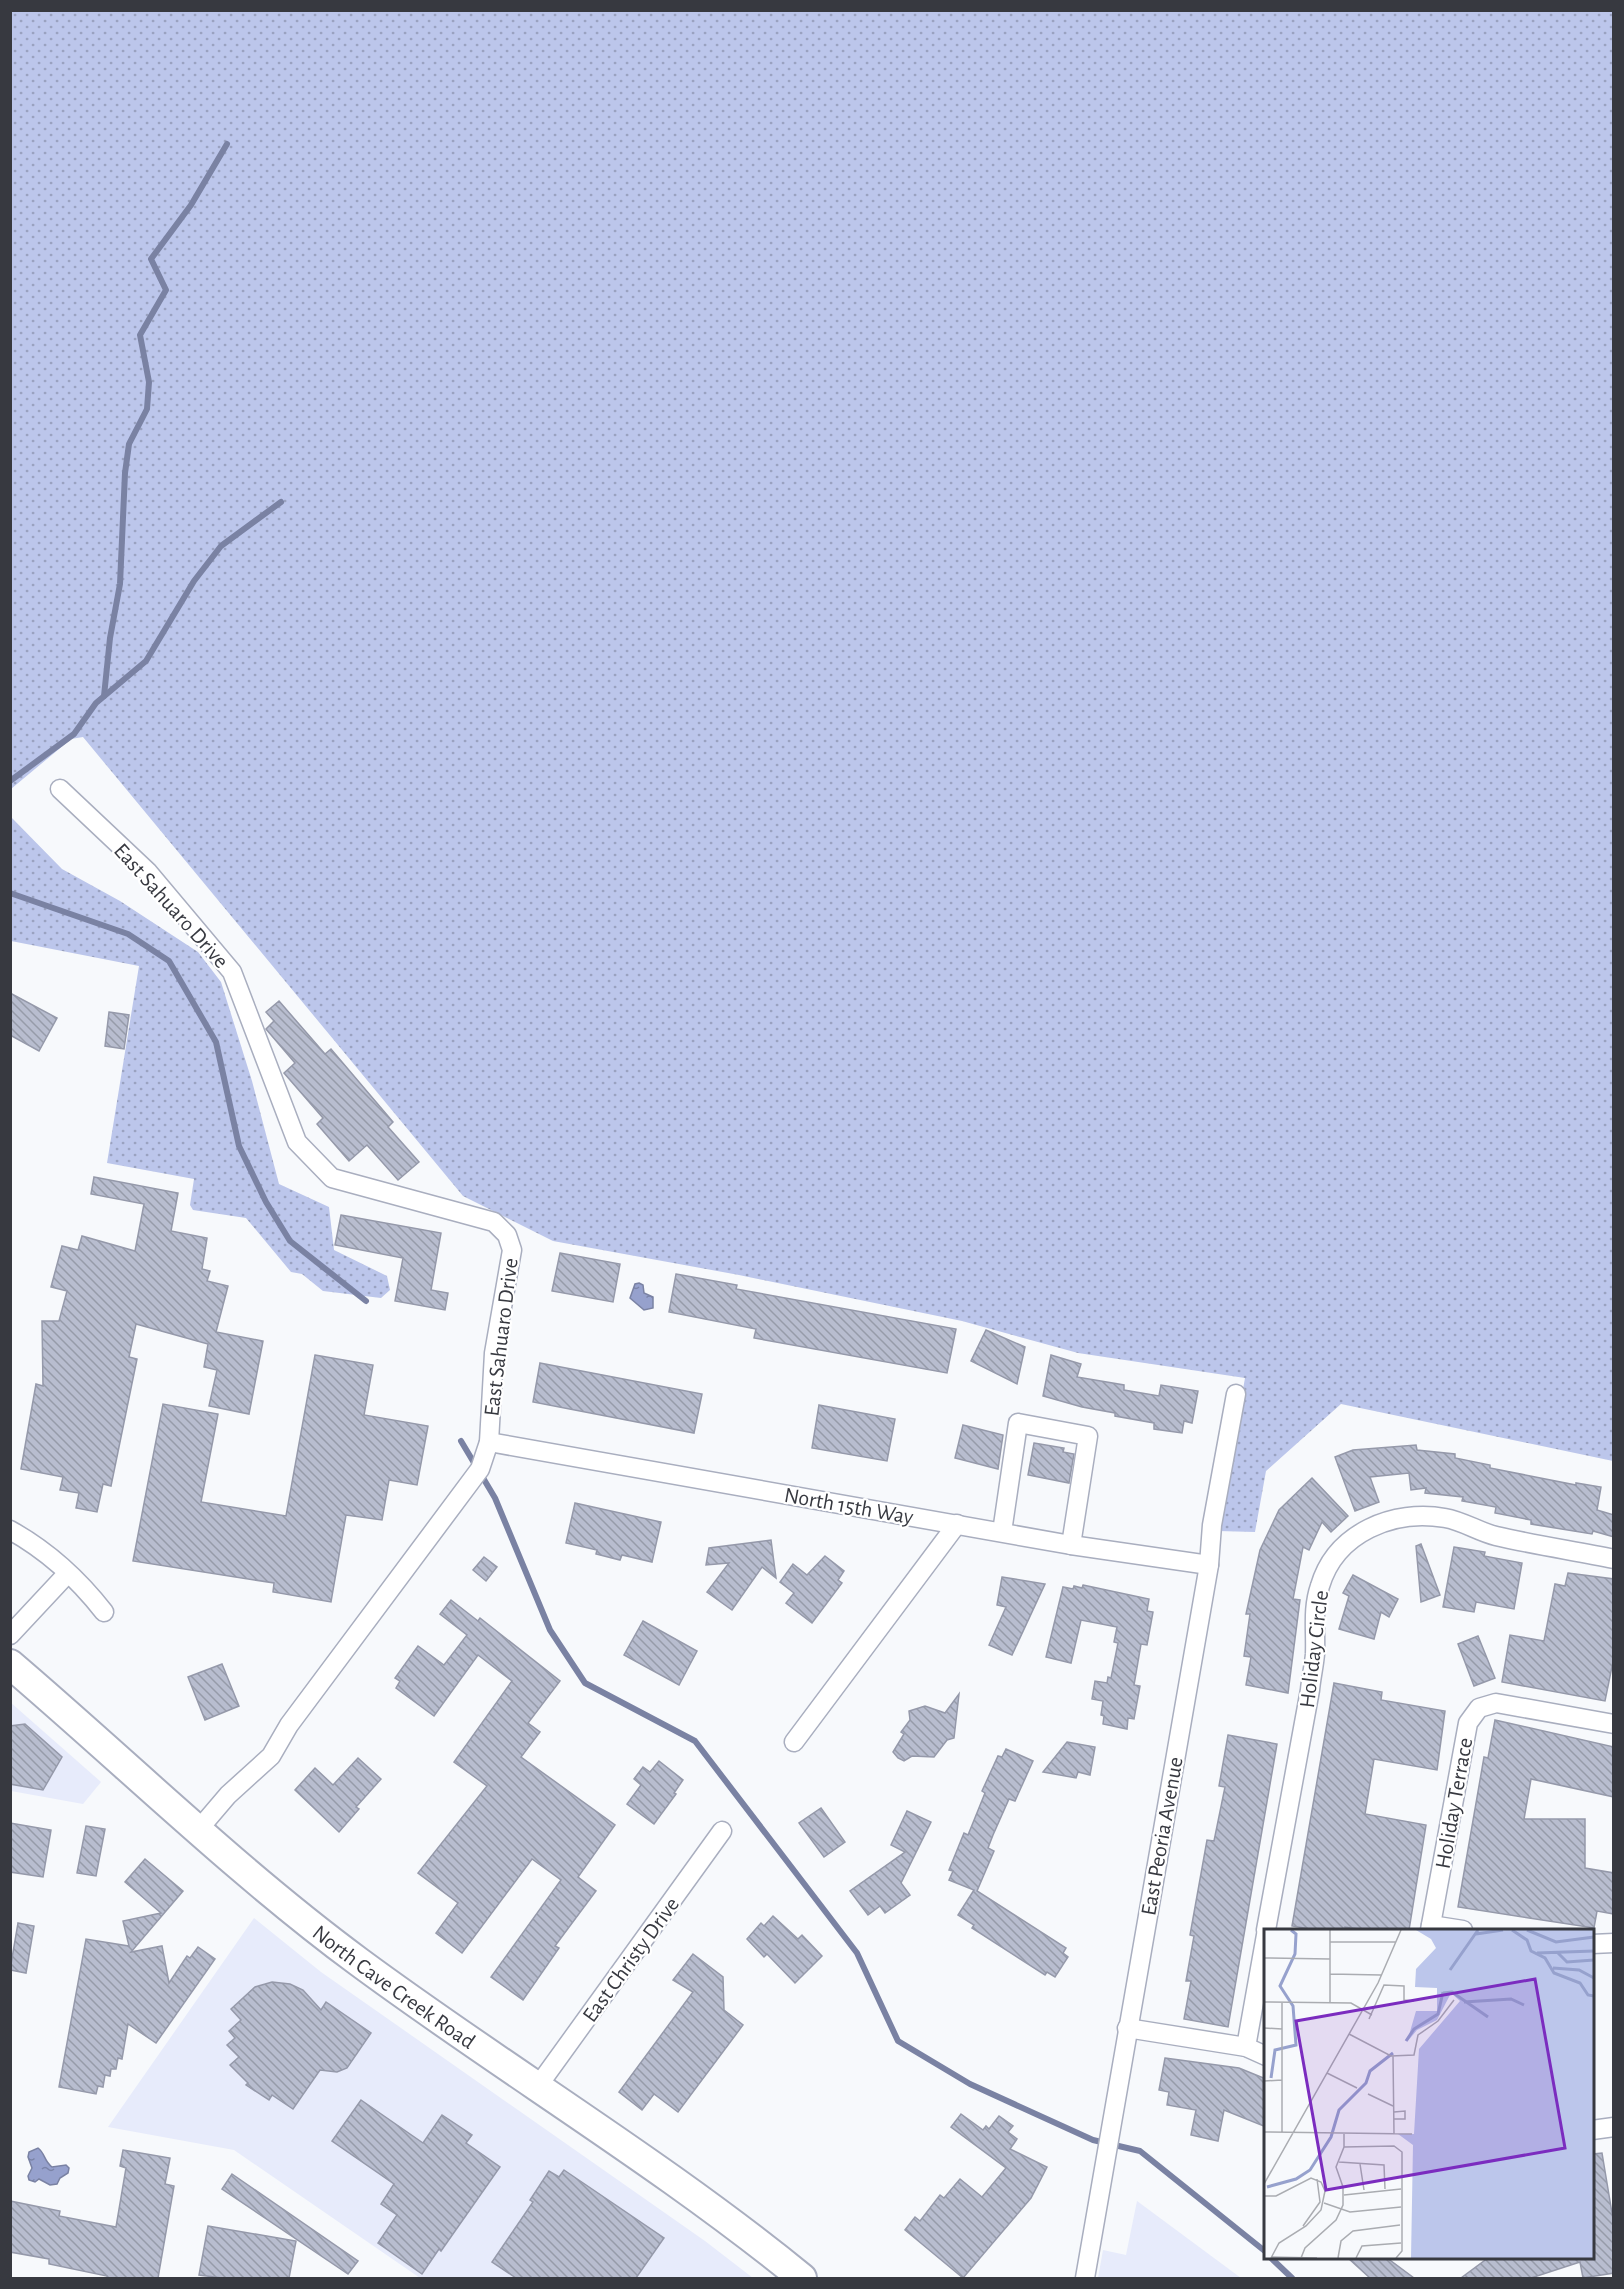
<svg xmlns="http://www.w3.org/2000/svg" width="1624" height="2289" font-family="'Alegreya Sans',sans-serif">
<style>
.built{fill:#e7ebfb}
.grass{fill:url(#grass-dots)}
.water{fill:url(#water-ripples);stroke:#7a82a3;stroke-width:1.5}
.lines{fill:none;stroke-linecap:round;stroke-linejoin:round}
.stream{stroke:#7a82a3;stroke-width:6}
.building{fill:url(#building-back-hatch);stroke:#9599aa;stroke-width:1.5}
.street-casing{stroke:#a9aebf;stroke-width:21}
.primary-casing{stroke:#a9aebf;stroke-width:32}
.street{stroke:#fff;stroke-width:18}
.primary{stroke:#fff;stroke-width:28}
.labels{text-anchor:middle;stroke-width:4.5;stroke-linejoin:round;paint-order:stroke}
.street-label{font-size:22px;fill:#373940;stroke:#fff}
.inset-river{fill:none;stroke:#96a1cd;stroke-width:3}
.inset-road{fill:none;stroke:#aaacb1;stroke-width:1.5}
.view{fill:#7b2cbf;fill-opacity:0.15;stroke:#7b2cbf;stroke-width:3}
.inset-edge{fill:none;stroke:#373940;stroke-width:3}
</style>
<defs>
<pattern id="grass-dots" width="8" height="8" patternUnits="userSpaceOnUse" patternTransform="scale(1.5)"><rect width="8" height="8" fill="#bcc6eb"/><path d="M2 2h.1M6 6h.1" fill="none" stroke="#9aa2c0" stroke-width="1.8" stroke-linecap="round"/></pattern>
<pattern id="water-ripples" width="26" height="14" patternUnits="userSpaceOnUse" patternTransform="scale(1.5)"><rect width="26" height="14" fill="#96a1cd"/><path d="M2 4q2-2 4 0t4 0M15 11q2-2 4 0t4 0" fill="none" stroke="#7b84a8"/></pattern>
<pattern id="building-back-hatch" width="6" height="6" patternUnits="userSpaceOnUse" patternTransform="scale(1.5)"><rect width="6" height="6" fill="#b8bdcf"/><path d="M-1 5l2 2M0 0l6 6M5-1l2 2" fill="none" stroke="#969ba9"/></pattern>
</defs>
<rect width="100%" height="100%" fill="#f7f9fc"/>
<!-- built -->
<g class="built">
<path d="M10 1702 101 1782 83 1804 11 1791Z"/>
<path d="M254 1918 321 1972 705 2241 753 2278H420L234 2150 108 2127Z"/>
<path d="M1137 2201 1241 2278H1098L1103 2250 1126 2255Z"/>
</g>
<!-- grass -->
<g class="grass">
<path d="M11 11H1613V1461L1341 1404 1266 1471 1255 1532 1218 1531 1245 1378 1078 1353 962 1321 739 1275 553 1241 463 1196 83 737 71 739 11 789Z"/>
<path d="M10 816 62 869 120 901 198 952 221 982 252 1081 279 1184 329 1207 334 1250 387 1276 390 1290 381 1298 323 1291 302 1274 291 1272 246 1218 193 1210 190 1205 194 1179 107 1163 139 966 11 941Z"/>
</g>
<!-- water -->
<g class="water">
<path d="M639 1283 643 1285 644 1293 653 1297V1308L644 1310 630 1298 635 1284Z"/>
<path d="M38 2148C45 2153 44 2161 52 2167L66 2165 69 2168 68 2173 60 2178 57 2184 50 2185 39 2179 35 2182 29 2180 28 2176 32 2168 28 2157 29 2152Z"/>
</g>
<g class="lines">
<!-- stream -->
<g class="stream">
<path d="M104 696 110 638 120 584 125 473 129 444 147 409 149 382 140 335 166 290 151 259 191 205 227 144"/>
<path d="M10 781 74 734 96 703 146 661 194 581 221 546 281 502"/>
<path d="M10 893 128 934 169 961 216 1042 239 1146 266 1202 290 1241 366 1301"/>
<path d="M461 1441 495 1498 550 1630 585 1683 695 1741 857 1953 898 2041 970 2084 1093 2140 1140 2151 1266 2252"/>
<path d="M1271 2258 1292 2278"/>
</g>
</g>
<!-- building -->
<g class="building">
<path d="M10 993 57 1018 39 1051 10 1035Z"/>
<path d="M279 1001 325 1054 331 1049 393 1122 388 1127 419 1162 398 1180 367 1145 349 1161 317 1124 323 1118 284 1073 295 1063 266 1029 274 1021 266 1012Z"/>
<path d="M109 1012 129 1015 124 1049 105 1046Z"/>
<path d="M94 1177 178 1193 171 1231 207 1238 202 1269 210 1271 207 1281 228 1286 216 1332 263 1341 249 1414 209 1406 217 1370 204 1367 208 1344 136 1324 129 1357 137 1359 111 1486 103 1484 97 1512 76 1508 79 1493 60 1490 63 1477 21 1469 36 1384 43 1386 42 1321H59L67 1291 51 1287 62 1246 78 1250 82 1236 135 1251 144 1204 91 1194Z"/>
<path d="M341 1215 441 1233 431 1290 448 1293 445 1310 395 1301 403 1258 335 1245Z"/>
<path d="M560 1253 620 1264 613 1302 552 1291Z"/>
<path d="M676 1274 737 1285 736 1289 956 1329 947 1373 754 1338 756 1329 669 1312Z"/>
<path d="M986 1330 1025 1347 1017 1384 971 1361Z"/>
<path d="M315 1355 373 1365 364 1415 428 1426 417 1485 389 1480 382 1520 346 1515 331 1602 273 1592 274 1583 133 1561 163 1404 218 1414 201 1502 286 1516Z"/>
<path d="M1051 1355 1081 1364 1077 1377 1124 1385V1390L1159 1396 1161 1385 1198 1391 1192 1423 1184 1421 1182 1433 1154 1429V1423L1115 1416V1413L1082 1407 1043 1396Z"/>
<path d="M540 1363 702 1394 694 1433 533 1402Z"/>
<path d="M819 1405 895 1419 887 1461 812 1448Z"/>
<path d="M963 1425 1003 1435 998 1469 955 1458Z"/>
<path d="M1034 1443 1064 1448 1063 1452 1074 1454 1069 1483 1028 1475Z"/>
<path d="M1416 1445 1417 1450 1455 1454V1458L1490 1465V1468L1576 1485V1483L1601 1487 1597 1510 1614 1515V1537L1593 1531 1592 1534 1531 1524V1520L1495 1513 1496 1507 1462 1501 1463 1497 1425 1493 1426 1488 1411 1490 1409 1473 1370 1477 1379 1502 1355 1511 1335 1457 1353 1450Z"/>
<path d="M1312 1478 1348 1516 1331 1532 1322 1522 1309 1550 1303 1547 1293 1599 1300 1600 1288 1693 1246 1685 1251 1657 1244 1656 1250 1614H1246L1260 1550 1279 1510Z"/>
<path d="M575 1503 661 1522 652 1562 622 1555 620 1560 596 1554 597 1550 566 1543Z"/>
<path d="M771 1540 776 1578 762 1567 732 1610 707 1592 729 1563 706 1565 709 1548Z"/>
<path d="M1421 1544 1440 1595 1421 1602 1416 1546Z"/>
<path d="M1454 1547 1485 1552 1484 1556 1522 1563 1514 1609 1476 1602 1474 1612 1443 1607Z"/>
<path d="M825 1556 844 1571 838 1580 842 1583 812 1623 786 1603 794 1593 780 1582 793 1564 807 1575Z"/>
<path d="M484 1557 497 1567 486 1581 473 1570Z"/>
<path d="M1568 1573 1614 1579V1657L1605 1701 1502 1682 1510 1635 1544 1641 1555 1584 1565 1586Z"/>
<path d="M1353 1575 1398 1599 1389 1617 1381 1612 1374 1639 1339 1629 1349 1596 1343 1593Z"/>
<path d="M1002 1577 1045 1584 1012 1655 989 1645 1006 1607 997 1605Z"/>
<path d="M1083 1585 1149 1599 1147 1611 1153 1612 1147 1645 1141 1644 1134 1685 1140 1686 1134 1719 1128 1718 1127 1729 1103 1724 1104 1716 1101 1715 1103 1701 1092 1699 1095 1681 1107 1683 1108 1677 1111 1678 1118 1643 1114 1642 1117 1627 1081 1620 1071 1663 1046 1657 1063 1587 1073 1589 1074 1586 1082 1588Z"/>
<path d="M451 1600 478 1621 480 1618 560 1681 528 1723 540 1732 521 1757 615 1825 578 1877 596 1891 555 1946 559 1948 523 2000 491 1977 561 1880 532 1859 462 1953 436 1933 458 1903 418 1873 487 1786 454 1762 512 1681 478 1655 434 1716 396 1688 400 1681 395 1678 418 1646 444 1665 467 1635 440 1614Z"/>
<path d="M643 1621 697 1651 679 1685 624 1655Z"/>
<path d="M1478 1636 1495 1678 1474 1686 1458 1644Z"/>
<path d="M222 1664 239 1706 205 1720 188 1677Z"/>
<path d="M1334 1683 1382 1692 1381 1700 1445 1711 1437 1770 1374 1759 1365 1814 1426 1825 1409 1930H1366L1345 1927V1930H1316L1292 1926Z"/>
<path d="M959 1694 954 1738 947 1740 934 1757 912 1756 904 1761 898 1758 893 1752 904 1734 901 1732 910 1720 909 1711 925 1706 945 1713Z"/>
<path d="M1495 1720 1614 1747V1797L1531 1779 1524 1819H1585V1868L1614 1873V1914L1597 1911 1594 1928 1458 1907 1484 1757 1488 1758Z"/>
<path d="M25 1724 62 1757 43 1790 10 1784V1726Z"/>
<path d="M1228 1735 1277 1744 1228 2027 1184 2019 1191 1981H1186L1194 1936 1190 1935 1207 1840 1214 1841 1225 1787 1219 1786Z"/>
<path d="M1067 1742 1095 1747 1090 1775 1078 1772 1076 1778 1043 1772Z"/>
<path d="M1006 1749 1033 1761 1015 1801 1009 1799 993 1835 988 1848 994 1851 977 1891 1066 1948 1063 1953 1068 1957 1055 1977 1047 1972 1045 1975 972 1928 974 1925 958 1915 974 1890 949 1880 953 1871 949 1870 964 1833 968 1835 985 1793 982 1791 998 1756 1002 1757Z"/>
<path d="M358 1758 381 1779 356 1807 359 1809 339 1832 295 1790 315 1768 333 1785Z"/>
<path d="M659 1761 683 1780 674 1793 676 1794 654 1824 627 1804 641 1785 634 1779 643 1767 650 1772Z"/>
<path d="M821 1808 845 1842 824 1857 799 1823Z"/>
<path d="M907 1811 931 1822 901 1883 910 1895 885 1913 880 1906 868 1915 850 1891 905 1852 891 1845Z"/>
<path d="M10 1823 51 1830 43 1877 10 1872Z"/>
<path d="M86 1826 105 1829 96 1876 77 1873Z"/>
<path d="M145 1859 183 1891 131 1952 162 1946 169 1983 187 1956 190 1958 198 1947 215 1959 156 2043 128 2024 122 2059 118 2058 116 2069H111L110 2076 105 2075 103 2087 98 2086 96 2094 59 2087 86 1939 129 1946 123 1921 161 1913 125 1882Z"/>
<path d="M773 1916 798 1939 802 1935 822 1956 795 1983 767 1954 764 1957 747 1939 761 1923 764 1926Z"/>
<path d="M18 1923 34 1926 26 1973 10 1970Z"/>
<path d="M693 1954 723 1977 724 2010 743 2025 678 2112 654 2094 642 2110 619 2092 693 1992 673 1980Z"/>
<path d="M272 1982 290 1984 303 1990 321 2010 326 2002 371 2033 347 2068 337 2072 320 2070 293 2109 272 2095 269 2100 246 2085 248 2083 230 2065 239 2057 227 2045 235 2038 229 2031 241 2020 231 2009 255 1987Z"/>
<path d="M1165 2058 1239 2068 1266 2079V2127L1224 2110 1218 2141 1191 2135 1196 2110 1167 2105 1169 2092 1159 2090Z"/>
<path d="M361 2100 423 2143 442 2115 472 2135 466 2143 500 2167 441 2251 439 2249 422 2274 378 2243 397 2215 381 2204 394 2184 332 2141Z"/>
<path d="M961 2114 983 2130 986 2126 989 2129 999 2116 1013 2126 1008 2132 1017 2139 1010 2149 1047 2167 1031 2198 963 2278 905 2230 915 2217 920 2221 940 2195 944 2198 960 2179 982 2197 1006 2168 951 2127Z"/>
<path d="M123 2150 170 2158 165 2184 174 2186 158 2278H107V2276L49 2264V2259L10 2252V2201L60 2211 59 2216 116 2227 126 2168 120 2166Z"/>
<path d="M1602 2153 1614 2225V2273L1583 2278 1580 2262 1531 2278H1461L1488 2258H1593V2154Z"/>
<path d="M564 2170 664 2238 636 2278H516L492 2262 533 2202 530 2200 549 2171 559 2177Z"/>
<path d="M232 2174 358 2261 348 2274 222 2189Z"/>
<path d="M208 2226 296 2241 289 2278H222L199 2275Z"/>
<path d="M1348 2258H1387L1414 2278H1370Z"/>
</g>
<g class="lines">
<!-- street casing -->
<g class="street-casing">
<g id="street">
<path d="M60 789 148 872 232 972 297 1142 332 1178 494 1222 507 1235 512 1250 494 1353 489 1442 480 1469 289 1725 271 1756 228 1795 199 1829"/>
<path d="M489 1442 1071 1545 1209 1565"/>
<path d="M10 1530C46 1550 79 1580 104 1612"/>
<path d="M1002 1532 1018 1423 1088 1436 1071 1545"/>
<path d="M10 1635 67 1574"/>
<path d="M794 1742 957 1524"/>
<path d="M1431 1925 1463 1930"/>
<path d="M1266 1930 1310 1690C1311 1678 1314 1666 1315 1654 1316 1630 1312 1609 1320 1586 1336 1532 1394 1509 1445 1518 1463 1521 1479 1532 1496 1536 1535 1545 1575 1551 1614 1559"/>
<path d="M1430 1930 1468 1723 1479 1708 1496 1703 1614 1724"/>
<path d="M1592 1944 1614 1943"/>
<path d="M1127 2028 1246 2047 1266 2056"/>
<path d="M1246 2047 1266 1935"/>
<path d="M538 2086 722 1831"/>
<path d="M1592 2130 1614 2127"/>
<path d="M1085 2278 1209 1565 1212 1525 1236 1394"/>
</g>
</g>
<!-- primary casing -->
<g class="primary-casing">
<g id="primary">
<path id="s1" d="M10 1664C126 1763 236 1871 359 1962 505 2070 661 2163 802 2278"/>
</g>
</g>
<!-- street -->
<use href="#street" class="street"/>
<!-- primary -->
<use href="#primary" class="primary"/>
</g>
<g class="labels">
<!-- street labels -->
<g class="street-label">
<text transform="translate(172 905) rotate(48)" y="8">East Sahuaro Drive</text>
<text transform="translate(500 1337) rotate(-83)" y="8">East Sahuaro Drive</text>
<text transform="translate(849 1505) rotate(10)" y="8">North 15th Way</text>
<text transform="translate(1313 1649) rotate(-83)" y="8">Holiday Circle</text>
<text transform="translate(1453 1803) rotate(-80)" y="8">Holiday Terrace</text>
<text transform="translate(1161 1836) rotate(-80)" y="8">East Peoria Avenue</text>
<text transform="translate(630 1959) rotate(-54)" y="8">East Christy Drive</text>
<text dy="8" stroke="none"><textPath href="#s1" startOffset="502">North Cave Creek Road</textPath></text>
</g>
</g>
<!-- overview -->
<g transform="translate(1264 1929)">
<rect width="330" height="330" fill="#f7f9fc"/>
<path d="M152 1H330V329H147L149 216 134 205H150L155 120 196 72 187 64 173 91 153 101 143 113 152 82H173V59L151 58 152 40 172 19 167 10Z" fill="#bcc6eb"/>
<path class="inset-river" d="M248 1 263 11 267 22 281 29 290 44 316 54 324 66 330 67M263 1 292 13 330 8M212 5 239 1M273 24 330 22M294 24 303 33 330 31M289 39 315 41 330 49M186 41 214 1M179 64 188 63 224 88M200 73 247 70 260 76M142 112 150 100 174 85 179 63M7 149 11 121 32 116 29 77 16 57 31 25 32 5 27 1M3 258 32 250 46 241 67 208 75 181 102 154 106 142 129 124"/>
<path class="inset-road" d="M66 1V73M66 13H132M0 29 66 30M66 45 117 46M0 73 87 74 108 86M18 73V203M105 90 120 56 140 57V71L150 72M0 99 18 100M85 105 127 127 150 126 154 106 174 92 190 71M129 127 130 205M63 144 93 159M0 152 18 151M104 165 129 177M130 190H141V182L130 183M0 203 148 205M80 218 130 217 138 223V322L132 329M75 233 120 236 121 260M96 235 100 261M0 255 114 54 137 1M80 266 137 260M0 267H12L47 249 57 253 61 262 57 281 42 297 15 314 7 329M60 274 86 283 137 278M39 297 56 273 53 250M7 328 53 329M37 329 41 319 72 291 79 276V258L72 238 80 218V205M74 329 77 312 89 302 136 296M92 329 98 317 137 314"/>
<path class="view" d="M271 50 301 219 62 261 32 92Z"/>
<rect width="330" height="330" class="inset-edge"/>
</g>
<!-- border -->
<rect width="1624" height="2289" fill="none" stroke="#373940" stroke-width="24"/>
</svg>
